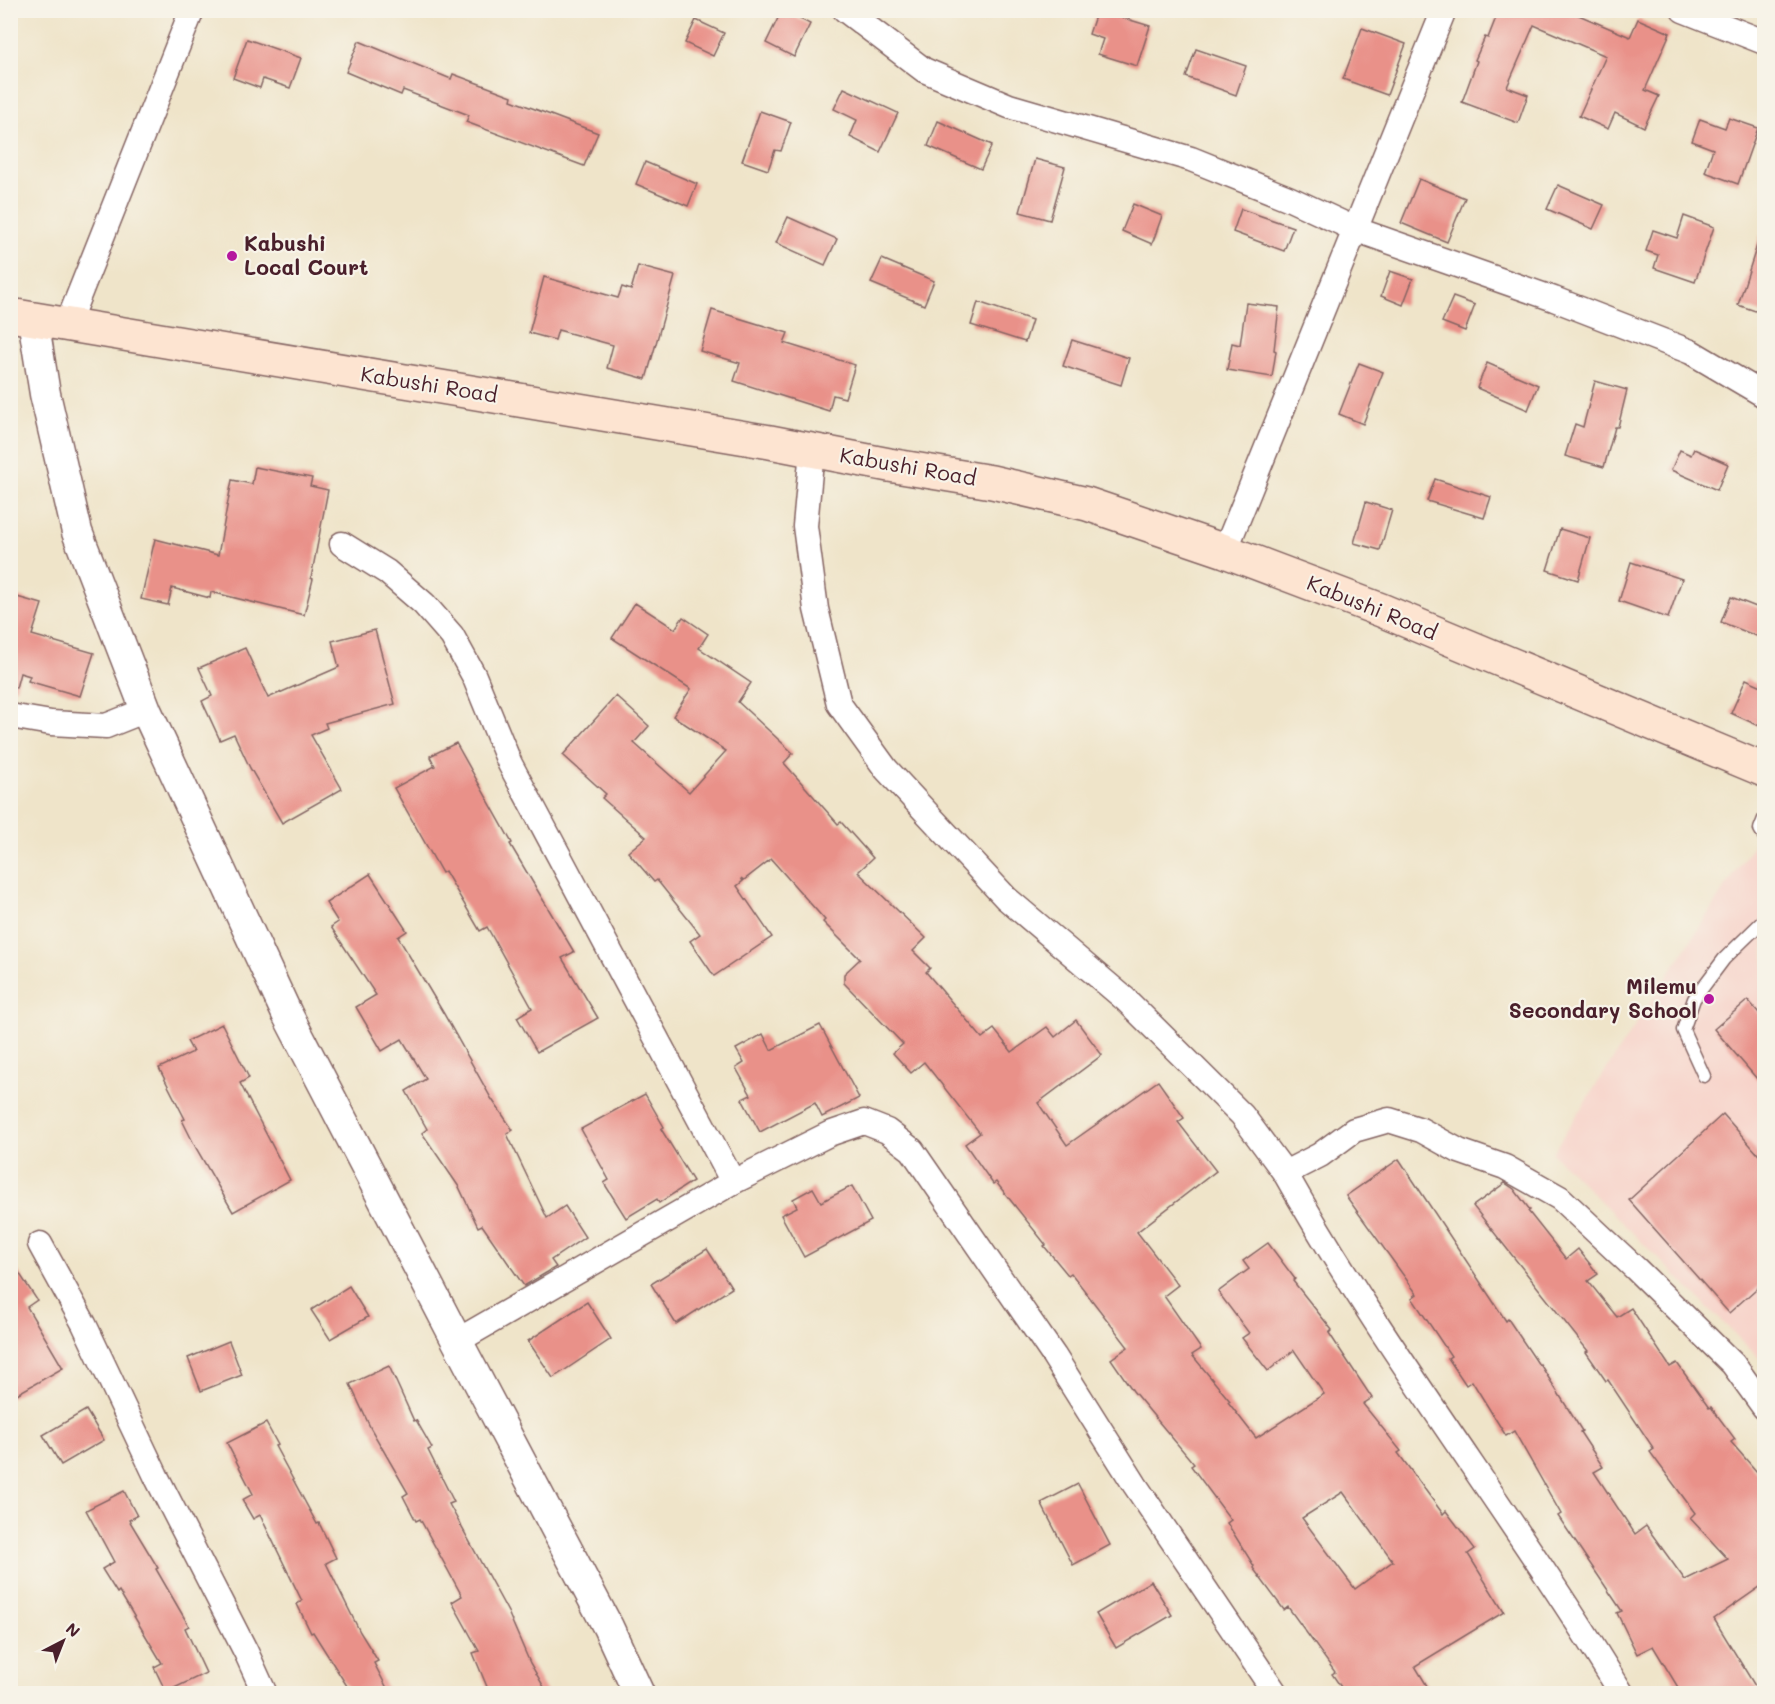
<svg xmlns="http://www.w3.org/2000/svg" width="1775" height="1704" font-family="Mali,sans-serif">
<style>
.built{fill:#f7d1c8}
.building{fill:#e99189;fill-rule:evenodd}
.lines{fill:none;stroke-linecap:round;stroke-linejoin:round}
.service-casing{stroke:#846462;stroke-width:15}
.minor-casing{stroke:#846462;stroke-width:27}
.tertiary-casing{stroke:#846462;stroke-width:33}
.secondary-casing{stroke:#846462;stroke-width:36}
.service{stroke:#fff;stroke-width:12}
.minor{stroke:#fff;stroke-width:24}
.tertiary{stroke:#fff;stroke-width:30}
.secondary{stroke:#fde4d1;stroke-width:33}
.poi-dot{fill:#b5179e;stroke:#f7f3e8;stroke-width:2}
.labels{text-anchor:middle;stroke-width:4.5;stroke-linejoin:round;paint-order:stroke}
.poi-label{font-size:21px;font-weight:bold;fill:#4a1f2b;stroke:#f7f3e8;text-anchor:start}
.street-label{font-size:21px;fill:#4a1f2b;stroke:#f7f3e8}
</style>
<rect width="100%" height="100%" fill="#f7f3e8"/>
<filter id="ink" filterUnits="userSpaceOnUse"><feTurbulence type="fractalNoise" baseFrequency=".0167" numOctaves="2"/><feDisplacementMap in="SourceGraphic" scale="12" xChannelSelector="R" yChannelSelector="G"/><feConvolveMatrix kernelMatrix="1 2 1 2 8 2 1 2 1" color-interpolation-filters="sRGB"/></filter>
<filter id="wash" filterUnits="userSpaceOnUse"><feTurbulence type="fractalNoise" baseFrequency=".008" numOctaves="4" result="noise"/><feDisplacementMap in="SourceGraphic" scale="24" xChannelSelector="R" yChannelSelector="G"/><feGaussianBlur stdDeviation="1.35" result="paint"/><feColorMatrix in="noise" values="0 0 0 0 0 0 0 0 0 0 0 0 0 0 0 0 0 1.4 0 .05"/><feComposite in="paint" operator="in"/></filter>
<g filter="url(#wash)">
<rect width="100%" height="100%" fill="#efe4c9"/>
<!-- built -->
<path class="built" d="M1755 842 1764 845V1363L1552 1153Z"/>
<g id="blocks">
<!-- building -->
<g class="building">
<path d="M782 10 810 24 794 57 766 43Z"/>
<path d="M1097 10 1150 26 1137 66 1098 54 1103 39 1089 34Z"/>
<path d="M1499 10H1567L1630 37 1638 19 1670 33 1645 90 1659 96 1644 127 1615 113 1608 129 1579 116 1606 56 1534 25 1507 87 1528 95 1518 123 1462 102 1477 61 1475 60 1485 37 1488 38Z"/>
<path d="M696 20 724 33 713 56 685 43Z"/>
<path d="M1362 28 1406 44 1387 95 1343 79Z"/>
<path d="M247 39 301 58 290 88 263 79 260 88 233 78Z"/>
<path d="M359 41 451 79 453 74 512 96 511 100 598 133 584 166 466 122 469 115 403 90 401 95 346 72Z"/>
<path d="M1196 49 1246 66 1236 95 1186 77Z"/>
<path d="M844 88 898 113 880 152 850 137 857 120 834 109Z"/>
<path d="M760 111 791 122 781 151 775 150 768 170 742 161Z"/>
<path d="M1729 118 1758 128 1738 184 1705 172 1713 149 1692 141 1700 119 1725 128Z"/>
<path d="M938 121 992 145 981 169 928 146Z"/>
<path d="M1035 159 1065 167 1050 220 1020 212Z"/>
<path d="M645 162 697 184 688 206 636 184Z"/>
<path d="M1419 179 1465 198 1447 242 1401 223Z"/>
<path d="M1558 185 1604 205 1593 229 1547 209Z"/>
<path d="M1133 204 1162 216 1152 244 1122 231Z"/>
<path d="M1241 209 1293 227 1284 251 1233 232Z"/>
<path d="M1684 216 1714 227 1695 282 1654 268 1658 255 1646 251 1653 230 1677 238Z"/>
<path d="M788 217 837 239 825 265 776 243Z"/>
<path d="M1760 236 1764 237V314L1738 305Z"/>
<path d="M882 259 934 281 924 305 871 283Z"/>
<path d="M638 266 675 276 646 379 607 368 613 345 558 330 555 340 529 333 544 277 618 298 622 287 631 290Z"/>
<path d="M1390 271 1413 279 1403 305 1381 296Z"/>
<path d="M1453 297 1475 305 1465 331 1442 322Z"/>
<path d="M978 302 1032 320 1025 342 971 325Z"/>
<path d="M1246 303 1279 307 1274 350 1276 351 1272 377 1227 370 1232 343 1240 345Z"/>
<path d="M712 310 788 333 784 343 855 365 845 398 833 395 829 411 734 381 740 363 700 351Z"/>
<path d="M1072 340 1129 358 1121 385 1063 366Z"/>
<path d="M1359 363 1383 372 1363 424 1339 414Z"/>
<path d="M1487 363 1538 385 1528 410 1477 388Z"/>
<path d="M1595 381 1627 390 1618 427H1615L1604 467 1565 456 1575 424 1583 427Z"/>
<path d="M1694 449 1728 464 1717 490 1671 470 1680 450 1691 455Z"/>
<path d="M255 467 312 478 310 486 328 490 311 578 313 579 304 615 211 592 210 598 172 588 168 605 141 599 155 539 218 555 232 480 252 484Z"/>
<path d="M1435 479 1491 497 1484 518 1427 501Z"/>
<path d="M1366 502 1392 510 1380 550 1354 543Z"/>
<path d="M1560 529 1590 538 1578 580 1547 570Z"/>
<path d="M1631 562 1682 579 1668 618 1619 601Z"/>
<path d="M10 595 42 604 32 635 94 653 80 696 28 681 30 676 20 673 16 688 10 687Z"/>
<path d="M1731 597 1764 610V639L1721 622Z"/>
<path d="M635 603 675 629 683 617 708 634 699 648 751 683 738 702 793 753 784 763 838 824 841 822 873 858 858 872 926 938 913 951 930 968 926 972 982 1038 994 1029 1012 1052 1047 1027 1055 1037 1076 1020 1102 1055 1038 1103 1067 1145 1158 1081 1184 1118 1178 1122 1216 1171 1137 1232 1178 1285 1164 1296 1201 1349 1192 1355 1230 1401 1228 1402 1256 1438 1324 1394 1294 1350 1268 1371 1242 1338 1249 1333 1218 1292 1249 1269 1243 1261 1268 1243 1295 1279 1293 1281 1332 1330 1329 1333 1372 1398 1363 1404 1401 1451 1398 1453 1443 1514 1446 1511 1475 1549 1468 1554 1504 1612 1415 1666 1432 1694 1345 1693 1332 1674 1335 1672 1288 1607 1284 1610 1253 1568 1254 1566 1227 1523 1231 1520 1191 1466 1194 1464 1133 1391 1111 1359 1128 1347 1071 1273 1068 1275 1044 1246 1046 1245 996 1182 993 1184 965 1144 980 1133 924 1062 911 1073 893 1053 903 1044 844 983V974L860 959 823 922 825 920 771 859 744 880 741 878 743 881 737 886 772 937 714 976 690 941 700 934 657 880 654 882 628 852 646 837 602 798 606 794 563 755 616 696 649 726 634 743 689 792 726 751 673 716 691 689 612 638ZM1343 1492 1393 1561 1355 1589 1302 1518Z"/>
<path d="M375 630 395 704 325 723 327 728 311 735 342 789 282 823 250 768 234 734 220 740 202 701 212 696 199 668 245 648 268 698 339 667 332 641Z"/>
<path d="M1746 679 1764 687V728L1731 713Z"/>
<path d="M456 743 512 843 510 844 574 952 562 958 598 1018 537 1052 517 1017 532 1008 487 927 480 931 445 871 442 873 394 788 435 766 430 756Z"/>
<path d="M370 874 407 931 398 937 444 1014 491 1098 513 1130 507 1134 547 1218 565 1206 585 1237 551 1260 556 1267 524 1286 482 1225 478 1227 459 1187 422 1133 427 1129 406 1091 426 1079 402 1039 382 1051 356 1007 376 995 331 927 338 922 326 903Z"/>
<path d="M1748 1000 1764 1019V1087L1714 1029Z"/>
<path d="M222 1024 249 1078 240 1083 290 1180 233 1212 196 1148 182 1120 185 1119 159 1068 193 1052 187 1041Z"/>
<path d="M820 1025 859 1098 822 1117 815 1103 760 1132 742 1099 751 1095 736 1068 744 1063 736 1049 763 1034 771 1050Z"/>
<path d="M645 1094 664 1127 661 1129 693 1181 659 1203 657 1199 626 1218 604 1183 609 1180 581 1129Z"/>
<path d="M1723 1114 1764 1161V1282L1729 1313 1629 1200Z"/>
<path d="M1399 1159 1506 1321 1508 1319 1539 1365 1540 1364 1582 1431 1580 1432 1603 1467 1594 1472 1635 1534 1646 1526 1685 1580 1728 1559 1690 1518 1695 1513 1650 1452 1654 1449 1608 1380 1606 1381 1586 1352 1588 1351 1473 1206 1505 1183 1514 1189 1530 1210 1528 1211 1566 1259 1578 1249 1598 1274 1588 1281 1617 1317 1631 1308 1670 1367 1677 1363 1709 1408 1711 1407 1735 1439 1731 1442 1764 1480V1584L1714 1619 1760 1694H1682L1653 1646 1637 1654 1617 1613 1622 1611 1558 1516 1561 1514 1514 1431 1506 1436 1472 1381 1466 1385 1448 1358 1451 1356 1412 1298 1417 1294 1346 1196Z"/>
<path d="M852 1186 871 1221 804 1257 781 1215 797 1207 793 1199 813 1188 821 1202Z"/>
<path d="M707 1249 732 1288 676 1324 651 1284Z"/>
<path d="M10 1259 37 1300 27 1307 63 1368 10 1398Z"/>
<path d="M349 1286 368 1317 330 1339 311 1310Z"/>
<path d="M587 1302 611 1339 553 1378 528 1341Z"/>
<path d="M229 1341 242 1375 201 1391 188 1358Z"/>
<path d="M389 1366 414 1421 416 1420 432 1448 428 1450 454 1502 449 1504 508 1612 530 1663 548 1694H490L473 1653 479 1651 452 1602 462 1596 420 1519 416 1521 403 1496 408 1493 371 1429 350 1384Z"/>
<path d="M86 1410 104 1440 61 1465 43 1435Z"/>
<path d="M266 1423 278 1445 275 1446 317 1524 319 1523 336 1558 326 1563 360 1632 378 1661 374 1663 390 1694H352L313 1632 311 1633 297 1604 302 1601 260 1515 253 1519 242 1500 253 1494 227 1443Z"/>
<path d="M1078 1484 1110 1545 1073 1565 1041 1503Z"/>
<path d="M124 1491 137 1516 129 1520 158 1568 156 1569 189 1626 185 1628 206 1673 166 1692 154 1667 162 1663 119 1591 117 1593 102 1569 114 1562 86 1510Z"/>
<path d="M1151 1581 1172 1615 1116 1648 1096 1614Z"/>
</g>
</g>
</g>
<g filter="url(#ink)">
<use href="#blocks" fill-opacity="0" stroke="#846462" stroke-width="1.5"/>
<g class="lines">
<!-- service casing -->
<g class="service-casing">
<g id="service">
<path d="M1764 819 1760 829 1764 836"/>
<path d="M1704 1076 1683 1030 1694 999 1724 959 1764 920"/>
</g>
</g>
<!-- minor casing -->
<g class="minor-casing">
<g id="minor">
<path d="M845 10 924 70 1009 106 1191 159 1288 198 1357 230 1554 299 1691 352 1764 395"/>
<path d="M1683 10 1764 42"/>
<path d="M67 325 192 10"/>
<path d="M812 450 805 526 816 609 839 704 886 769 1006 898 1125 999 1242 1115 1285 1173"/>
<path d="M342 544 387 572 424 604 452 636 474 676 510 764 733 1182"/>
<path d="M1225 551 1444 10"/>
<path d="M10 716 51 723 106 726 146 710"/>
<path d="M40 1244 84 1324 156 1476 246 1652 265 1694"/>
<path d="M457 1341 733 1182 829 1134 864 1122 887 1131 912 1150 1054 1356 1135 1485 1276 1694"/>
<path d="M1622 1694C1515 1517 1386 1353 1285 1173L1320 1155 1354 1130 1389 1120 1421 1130 1459 1151 1505 1167 1560 1198 1636 1269 1733 1364 1764 1407"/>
</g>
</g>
<!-- tertiary casing -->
<g class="tertiary-casing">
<path id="tertiary" d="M33 319 45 394 77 532 146 710 287 1014 457 1341 608 1627 639 1694"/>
</g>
<!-- secondary casing -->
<g class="secondary-casing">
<path id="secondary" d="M10 315 770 442 889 465 992 482 1087 504 1225 551 1381 610 1764 770"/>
</g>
<!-- service -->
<use href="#service" class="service"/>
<!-- minor -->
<use href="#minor" class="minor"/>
<!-- tertiary -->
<use href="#tertiary" class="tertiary"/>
<!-- secondary -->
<use href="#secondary" class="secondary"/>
</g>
</g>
<!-- markers -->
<g class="poi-dot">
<circle cx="232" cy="256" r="6"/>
<circle cx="1709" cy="999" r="6"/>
</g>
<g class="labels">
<!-- poi labels -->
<g class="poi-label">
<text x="244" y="251">Kabushi<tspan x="244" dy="24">Local Court</tspan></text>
<text x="1697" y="994" text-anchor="end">Milemu<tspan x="1697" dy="24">Secondary School</tspan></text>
</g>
<!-- street labels -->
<g class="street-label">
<text transform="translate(429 385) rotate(9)" y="7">Kabushi Road</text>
<text transform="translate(908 467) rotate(10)" y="7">Kabushi Road</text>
<text transform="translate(1372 608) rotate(22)" y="7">Kabushi Road</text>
</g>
</g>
<!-- margin -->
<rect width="1775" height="1704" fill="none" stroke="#f7f3e8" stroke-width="36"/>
<!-- north arrow -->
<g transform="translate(63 1641) rotate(42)" stroke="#f7f3e8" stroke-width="4.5" paint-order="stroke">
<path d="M0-4.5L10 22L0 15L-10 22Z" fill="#4a1f2b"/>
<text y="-9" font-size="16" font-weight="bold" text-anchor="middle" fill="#4a1f2b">N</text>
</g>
</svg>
